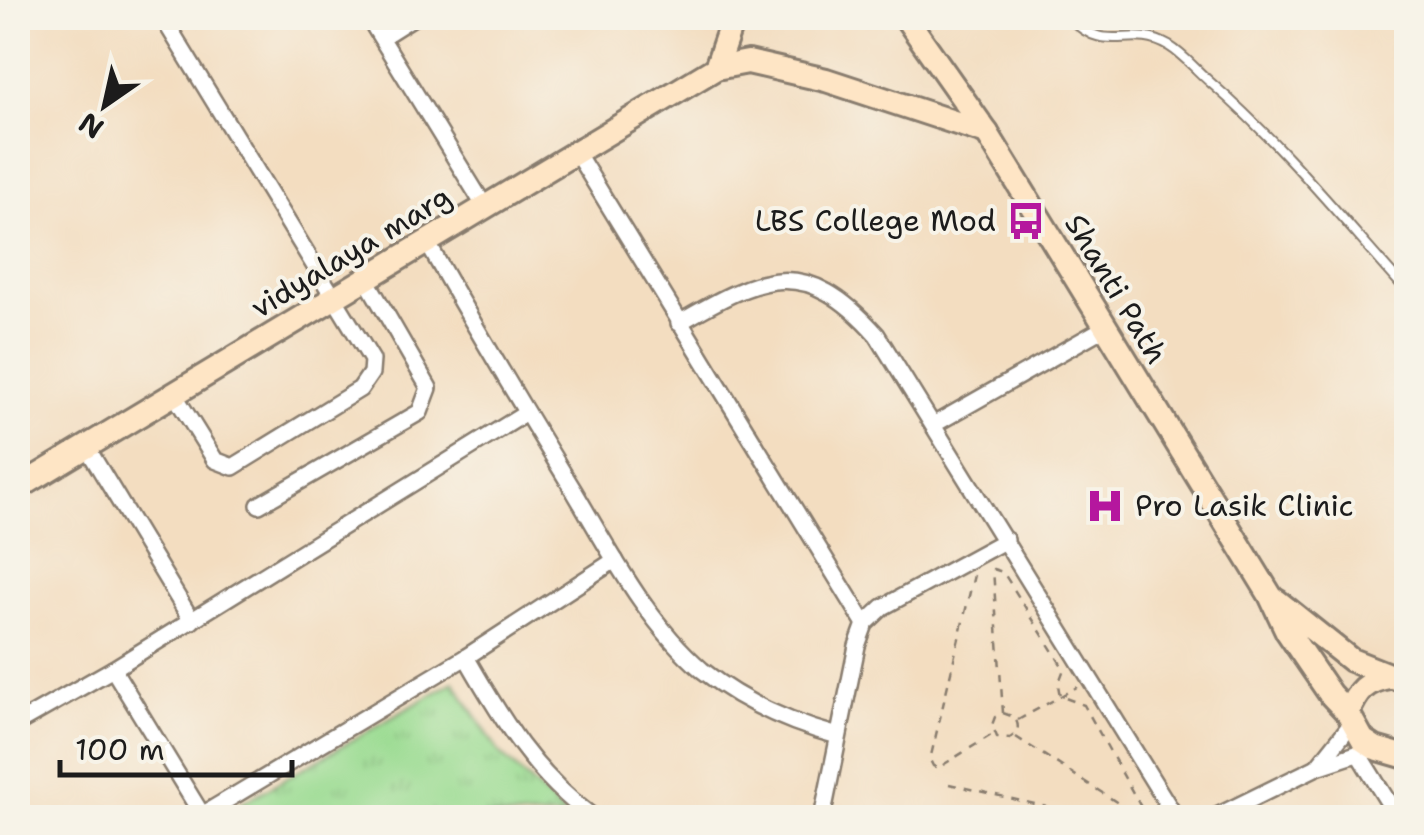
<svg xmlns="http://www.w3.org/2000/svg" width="1424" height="835" font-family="'Shantell Sans',sans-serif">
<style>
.park{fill:url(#park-tufts);stroke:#5b7c56;stroke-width:2.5}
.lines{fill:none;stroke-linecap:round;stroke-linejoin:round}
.lane-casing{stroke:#887c6e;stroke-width:12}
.street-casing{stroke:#887c6e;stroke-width:20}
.secondary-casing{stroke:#887c6e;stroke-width:28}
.path{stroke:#887c6e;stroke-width:2.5;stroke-dasharray:8 8;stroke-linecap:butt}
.lane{stroke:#fff;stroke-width:8}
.street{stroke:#fff;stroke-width:15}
.secondary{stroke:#fee5c5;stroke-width:22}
.labels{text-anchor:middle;stroke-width:8;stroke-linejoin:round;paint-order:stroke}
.poi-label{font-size:30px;fill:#1c1c1c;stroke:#f7f3e8;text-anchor:end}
.street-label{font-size:30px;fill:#1c1c1c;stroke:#f7f3e8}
</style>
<defs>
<pattern id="park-tufts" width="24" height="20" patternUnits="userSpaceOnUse" patternTransform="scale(2.5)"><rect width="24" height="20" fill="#9adb91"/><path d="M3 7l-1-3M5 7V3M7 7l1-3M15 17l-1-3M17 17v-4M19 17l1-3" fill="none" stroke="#84bb7c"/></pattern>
</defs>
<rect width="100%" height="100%" fill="#f7f3e8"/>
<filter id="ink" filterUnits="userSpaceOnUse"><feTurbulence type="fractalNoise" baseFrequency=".01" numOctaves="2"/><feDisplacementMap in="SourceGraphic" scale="20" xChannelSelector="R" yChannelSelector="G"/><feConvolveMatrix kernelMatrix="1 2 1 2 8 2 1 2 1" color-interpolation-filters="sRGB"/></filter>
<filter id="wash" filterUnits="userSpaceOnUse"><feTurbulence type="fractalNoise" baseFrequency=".0048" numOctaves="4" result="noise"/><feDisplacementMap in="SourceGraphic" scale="40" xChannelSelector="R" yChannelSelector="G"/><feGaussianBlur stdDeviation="2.25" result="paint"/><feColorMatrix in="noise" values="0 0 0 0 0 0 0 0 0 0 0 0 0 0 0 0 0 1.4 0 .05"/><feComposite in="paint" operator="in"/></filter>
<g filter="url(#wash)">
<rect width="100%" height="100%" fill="#f3ddc0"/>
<!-- park -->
<path class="park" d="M454 682 500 754 568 817H223V814Z"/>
</g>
<g filter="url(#ink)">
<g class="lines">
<!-- lane casing -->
<g class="lane-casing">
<g id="lane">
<path d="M1070 18C1107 57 1130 23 1169 46 1184 55 1197 71 1210 82 1282 144 1343 220 1406 290"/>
<path d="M18 451 32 474"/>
</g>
</g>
<!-- street casing -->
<g class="street-casing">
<g id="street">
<path d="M163 18 372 360 371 373 360 389 233 467 215 460 174 394"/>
<path d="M369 18 485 207"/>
<path d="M382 37 412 18"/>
<path d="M576 152 865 624"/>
<path d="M427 242C474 326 524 409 574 491 611 553 647 623 702 670 742 702 790 723 838 736"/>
<path d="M679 323C761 275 805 254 877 335L1176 818"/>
<path d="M933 425 1104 328"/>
<path d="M86 446 192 621"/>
<path d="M259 505 420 412 429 388 366 279"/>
<path d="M466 657C502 720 534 774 594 818"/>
<path d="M113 669 204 818"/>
<path d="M18 723 113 669 526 413"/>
<path d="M1352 723 1317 767 1375 748"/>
<path d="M1359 755 1398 818"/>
<path d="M202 815 466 657 615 560"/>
<path d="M822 818 857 646 865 624 883 607 1006 540"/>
<path d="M1213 818 1317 767"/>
</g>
</g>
<!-- secondary casing -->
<g class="secondary-casing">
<g id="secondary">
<path d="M906 18 987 133 1270 595 1287 631 1330 694 1348 713 1363 740 1375 748 1406 757"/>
<path d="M716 68 733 18"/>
<path d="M18 488 716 68 748 62 826 80 987 133"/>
<path d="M1277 601 1351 660 1406 682"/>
<path d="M1348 713C1357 691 1366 681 1389 677"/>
</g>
</g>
<!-- path -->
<g class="path">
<path d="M974 575 930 760 933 766 938 768 993 734"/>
<path d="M1003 713 1014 717C1020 725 1019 733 1010 738L997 737 992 725 995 717 1003 713 993 569 1003 572 1064 669 1058 685 1060 696 1084 705 1147 818"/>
<path d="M1018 720 1077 687"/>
<path d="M1016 737 1141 818"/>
<path d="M949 784 1094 818"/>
</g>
<!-- lane -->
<use href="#lane" class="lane"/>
<!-- street -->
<use href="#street" class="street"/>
<!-- secondary -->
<use href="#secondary" class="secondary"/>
</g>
</g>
<!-- icons -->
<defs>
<g id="bus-bare" transform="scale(3)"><path d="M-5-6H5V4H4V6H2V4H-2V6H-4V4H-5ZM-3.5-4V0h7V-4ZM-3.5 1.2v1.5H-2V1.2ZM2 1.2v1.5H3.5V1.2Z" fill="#b5179e" stroke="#f7f3e8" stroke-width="2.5" paint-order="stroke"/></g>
<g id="hospital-bare" transform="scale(3)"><path d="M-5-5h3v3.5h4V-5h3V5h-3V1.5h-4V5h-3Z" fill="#b5179e" stroke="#f7f3e8" stroke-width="2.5" paint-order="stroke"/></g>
</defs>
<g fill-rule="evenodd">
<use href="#bus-bare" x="1026" y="221"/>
<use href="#hospital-bare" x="1105" y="506"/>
</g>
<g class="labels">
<!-- poi labels -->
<g class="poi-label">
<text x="996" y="231">LBS College Mod</text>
<text x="1135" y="516" text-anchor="start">Pro Lasik Clinic</text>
</g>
<!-- street labels -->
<g class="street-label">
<text transform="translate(351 252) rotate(-31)" y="10">vidyalaya marg</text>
<text transform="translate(1116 289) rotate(59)" y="10">Shanti Path</text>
</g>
</g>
<!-- margin -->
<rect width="1424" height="835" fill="none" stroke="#f7f3e8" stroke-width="60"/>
<!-- north arrow -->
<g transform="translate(105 105) rotate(214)" stroke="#f7f3e8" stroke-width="8" paint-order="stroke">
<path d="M0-8L18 38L0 25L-18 38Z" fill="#1c1c1c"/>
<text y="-15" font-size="28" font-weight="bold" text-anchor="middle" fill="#1c1c1c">N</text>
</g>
<!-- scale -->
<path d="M60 760v15h232v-15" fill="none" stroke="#1c1c1c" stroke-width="5"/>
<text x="75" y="760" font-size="30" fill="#1c1c1c" stroke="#f7f3e8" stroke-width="8" paint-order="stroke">100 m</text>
</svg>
